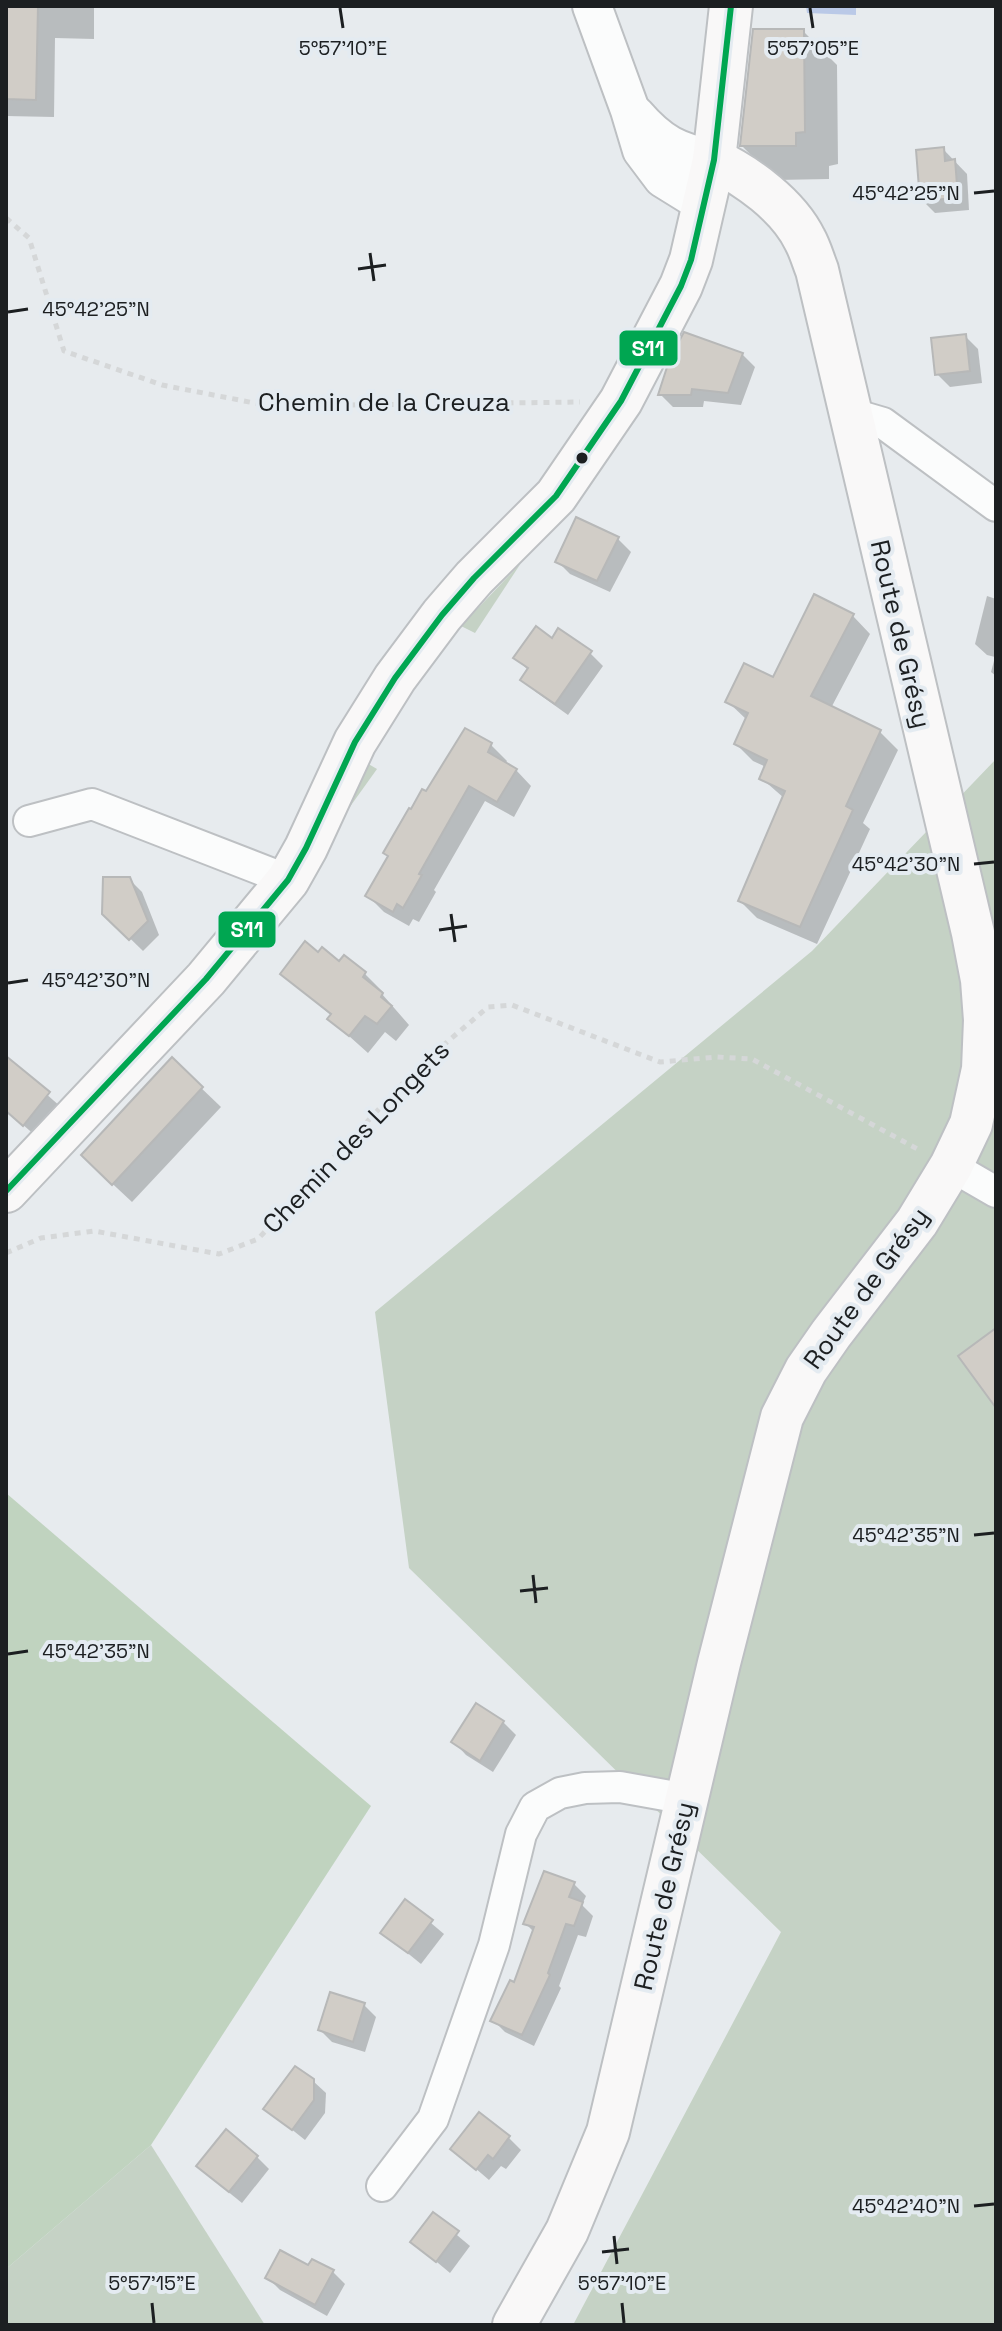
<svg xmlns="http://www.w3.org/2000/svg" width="1002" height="2331" font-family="'Space Grotesk',sans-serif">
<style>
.green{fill:#c5d2c5}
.forest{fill:#c0d3bf}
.water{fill:#bac9e7}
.shadow{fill:#0003}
.building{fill:#d1cdc7;stroke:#b7b8b8;stroke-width:2}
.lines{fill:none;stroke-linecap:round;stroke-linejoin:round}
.minor-casing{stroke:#bdc0c3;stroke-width:34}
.tertiary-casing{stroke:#bdc0c3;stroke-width:42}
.secondary-casing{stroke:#bdc0c3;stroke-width:46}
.path{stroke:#d5d7d8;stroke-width:5;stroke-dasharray:6 6;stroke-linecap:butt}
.minor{stroke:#fbfcfc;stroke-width:30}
.tertiary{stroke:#fbfcfc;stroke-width:38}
.secondary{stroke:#f9f8f8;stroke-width:42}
.bus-1-casing{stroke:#e4ebf1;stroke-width:12}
.bus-1{stroke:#00a651;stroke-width:6}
.ticks{fill:none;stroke:#1c1f21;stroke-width:3}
.bus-dot{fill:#1c1f21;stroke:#e4ebf1;stroke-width:3}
.labels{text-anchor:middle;stroke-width:8;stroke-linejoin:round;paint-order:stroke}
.street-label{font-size:26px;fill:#1c1f21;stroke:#e4ebf1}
.ticks-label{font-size:20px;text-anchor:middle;fill:#1c1f21;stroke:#e4ebf1;stroke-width:8;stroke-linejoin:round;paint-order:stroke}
.line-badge{stroke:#e4ebf1;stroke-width:3}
.badge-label{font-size:22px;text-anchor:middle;font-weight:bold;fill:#fff}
</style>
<rect width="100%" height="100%" fill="#e7ebee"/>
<!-- green -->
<g class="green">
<path d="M521 563 475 633 461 626Z"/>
<path d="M996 759V2325H573L781 1932 409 1568 375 1312 812 951Z"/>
<path d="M365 762 377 769 334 829Z"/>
<path d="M151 2145 265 2325H6V2269Z"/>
</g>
<!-- forest -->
<path class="forest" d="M6 1493 371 1806 151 2145 6 2269Z"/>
<!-- water -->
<path class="water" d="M806 6H856V15L807 13Z"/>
<!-- shadow -->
<g class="shadow">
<path d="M6 6H94V39L55 38 54 117 6 116Z"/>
<path d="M803 31 837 65 838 164 829 166V179L776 180 742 146Z"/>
<path d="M943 149 967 174 969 210 935 213 922 200Z"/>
<path d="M965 336 978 349 982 383 950 387 937 374Z"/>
<path d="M742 354 755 367 741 405 704 401 703 407H673L660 394Z"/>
<path d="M618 539 631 552 610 592 570 574 558 562Z"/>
<path d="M987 596 996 599V676L991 672 995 657 987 655 975 644Z"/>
<path d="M853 616 870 634 831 708 880 732 898 750 863 823 870 829 817 944 757 918 740 901 784 798 761 778 766 767 753 761 736 744 747 720 727 701 774 680Z"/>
<path d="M552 640 590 653 603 666 568 715 536 692 523 679 529 671 516 658Z"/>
<path d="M465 731 491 745 507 761 505 764 516 770 531 786 514 817 485 801 434 890 436 892 419 922 413 919 409 926 384 912 368 896Z"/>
<path d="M129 879 142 892 159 935 143 951 104 913Z"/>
<path d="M319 955 365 974 383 992 382 994 409 1025 396 1041 385 1032 368 1053 330 1019 332 1016 282 974Z"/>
<path d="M172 1060 221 1107 132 1202 102 1174Z"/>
<path d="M12 1064 61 1107 37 1137 6 1110V1071Z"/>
<path d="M503 1722 516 1735 493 1772 466 1755 454 1742Z"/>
<path d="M574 1884 586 1896 582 1905 593 1916 586 1937 578 1935 559 1986 561 1988 534 2046 505 2032 493 2020 515 1985 534 1932 525 1923Z"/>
<path d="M406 1902 444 1934 421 1964 383 1933Z"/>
<path d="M364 2005 376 2017 365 2052 332 2042 320 2030Z"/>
<path d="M313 2081 326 2093 325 2113 305 2140 265 2108Z"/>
<path d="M509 2138 521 2150 506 2169 501 2166 489 2180 453 2149Z"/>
<path d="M257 2157 269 2169 242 2203 211 2178Z"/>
<path d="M433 2215 470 2246 450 2273 413 2242Z"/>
<path d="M309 2268 333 2272 345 2284 327 2316 280 2290 268 2278Z"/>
</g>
<!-- building -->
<g class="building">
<path d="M6 6H38L36 100 6 99Z"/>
<path d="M753 29H804L805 132 796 133V146H740Z"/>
<path d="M944 147 945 161 955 159 958 198 920 201 916 150Z"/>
<path d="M684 332 743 353 728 393 692 389 691 395H658L670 358Z"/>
<path d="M966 334 970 371 935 375 931 338Z"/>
<path d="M576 517 619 537 597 581 555 562Z"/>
<path d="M814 594 854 614 811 696 881 730 846 806 853 810 800 927 738 901 785 791 759 779 767 760 734 744 748 713 725 702 744 663 773 677Z"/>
<path d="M536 626 552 638 558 628 592 651 555 704 520 680 528 668 513 658Z"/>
<path d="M465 728 492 743 488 752 517 769 497 802 469 786 419 874 422 875 403 908 397 904 393 912 365 896 388 856 383 853 409 808 411 809 422 789 426 791Z"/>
<path d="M103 877H130L148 921 129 940 102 914Z"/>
<path d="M305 941 318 952 322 947 339 961 344 955 366 972 363 977 383 993 381 997 392 1006 377 1024 365 1016 349 1036 327 1019 331 1014 280 974Z"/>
<path d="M6 1056 50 1092 23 1126 6 1111Z"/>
<path d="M172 1057 203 1087 112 1185 81 1155Z"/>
<path d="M996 1328V1408L958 1356Z"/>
<path d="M476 1703 504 1721 480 1761 451 1742Z"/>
<path d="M544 1871 575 1882 569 1897 583 1902 574 1926 566 1924 548 1973 550 1975 522 2035 490 2021 510 1980 514 1982 534 1927 523 1924Z"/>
<path d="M405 1899 433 1920 408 1953 380 1933Z"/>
<path d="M330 1992 365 2003 353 2042 318 2030Z"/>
<path d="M295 2066 314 2079V2100L292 2130 263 2109Z"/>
<path d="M479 2112 510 2136 493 2159 488 2155 476 2170 450 2149Z"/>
<path d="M226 2129 258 2156 229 2192 196 2166Z"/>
<path d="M433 2212 459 2231 436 2262 410 2242Z"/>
<path d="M280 2250 308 2265 312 2259 334 2270 315 2305 265 2278Z"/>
</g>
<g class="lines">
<!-- minor casing -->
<g class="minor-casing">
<g id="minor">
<path d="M849 413 883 423 996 506"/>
<path d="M29 821 92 804 288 880"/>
<path d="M951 1166 996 1192"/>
<path d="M382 2186 433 2119 494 1945 521 1834 535 1807 560 1793 585 1788 620 1787 687 1799"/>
</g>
</g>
<!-- tertiary casing -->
<g class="tertiary-casing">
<g id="tertiary">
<path d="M592 6 630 110 642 150 663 178 705 204"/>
<path d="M635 115C660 144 677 152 714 160"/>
</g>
</g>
<!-- secondary casing -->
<g class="secondary-casing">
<g id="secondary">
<path d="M6 1191 206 979 288 880 306 848 355 742 395 678 442 615 474 578 556 496 621 401 681 286 691 260 714 160 731 6"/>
<path d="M514 2325 567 2231 608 2132 719 1663 782 1417 806 1370 831 1334 917 1222 951 1166 971 1124 983 1069 985 1020 982 980 973 933 817 270C813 260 810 249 805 240 788 205 747 176 714 160"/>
</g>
</g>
<!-- path -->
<g class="path">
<path d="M6 218 29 238 64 351 162 385 270 406 580 402"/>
<path d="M6 1253 41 1238 94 1231 219 1254 258 1239 419 1066 488 1007 512 1005 660 1062 717 1057 752 1059 921 1151"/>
</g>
<!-- minor -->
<use href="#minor" class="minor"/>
<!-- tertiary -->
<use href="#tertiary" class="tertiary"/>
<!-- secondary -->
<use href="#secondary" class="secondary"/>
<!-- bus-1 casing -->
<g class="bus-1-casing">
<path id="bus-1" d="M6 1191 206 979 288 880 306 848 355 742 395 678 442 615 474 578 556 496 621 401 681 286 691 260 714 160 731 6"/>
</g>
<!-- bus-1 -->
<use href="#bus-1" class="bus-1"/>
</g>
<!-- ticks -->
<path class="ticks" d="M340 8 343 28M810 8 813 28M974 193 994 191M370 253 374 281M358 269 386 265M8 312 28 309M974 864 994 862M451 914 455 942M439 930 467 926M8 983 28 980M974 1535 994 1533M533 1575 536 1603M520 1591 548 1588M8 1654 28 1651M974 2206 994 2204M614 2236 617 2264M602 2252 629 2249M152 2303 154 2323M622 2303 624 2323"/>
<!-- markers -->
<circle class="bus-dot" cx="582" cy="458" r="7"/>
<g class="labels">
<!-- street labels -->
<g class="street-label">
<text x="384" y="411">Chemin de la Creuza</text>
<text transform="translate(901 634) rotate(77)" y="9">Route de Grésy</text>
<text transform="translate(356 1137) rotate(-46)" y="9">Chemin des Longets</text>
<text transform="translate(866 1288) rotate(-54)" y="9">Route de Grésy</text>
<text transform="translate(664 1896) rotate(-77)" y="9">Route de Grésy</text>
</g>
</g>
<g class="ticks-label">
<text x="343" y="55">5°57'10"E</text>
<text x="813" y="55">5°57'05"E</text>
<text x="906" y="200">45°42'25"N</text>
<text x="96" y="316">45°42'25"N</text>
<text x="906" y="871">45°42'30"N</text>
<text x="96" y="987">45°42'30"N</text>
<text x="906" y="1542">45°42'35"N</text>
<text x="96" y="1658">45°42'35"N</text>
<text x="906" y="2213">45°42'40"N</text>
<text x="152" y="2290">5°57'15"E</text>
<text x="622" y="2290">5°57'10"E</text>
</g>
<g class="line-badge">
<rect x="618" y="329" width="61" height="38" rx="8" fill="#00a651"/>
<rect x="217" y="910" width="60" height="39" rx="8" fill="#00a651"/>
</g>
<g class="badge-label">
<text x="648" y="356">S11</text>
<text x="247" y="937">S11</text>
</g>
<!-- border -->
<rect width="1002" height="2331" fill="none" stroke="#1c1f21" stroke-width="16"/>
</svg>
